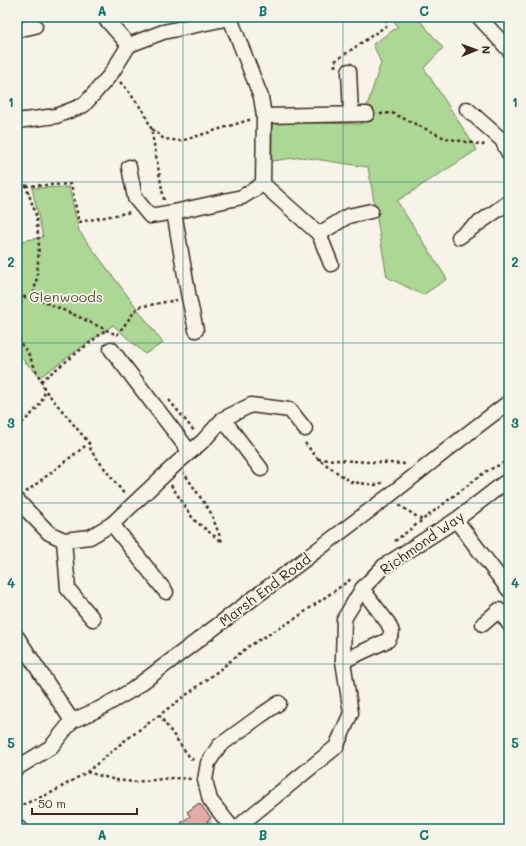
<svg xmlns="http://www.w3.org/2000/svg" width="526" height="846" font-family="Mali,sans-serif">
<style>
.green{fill:#add795;stroke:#74805a}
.shadow{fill:#0003}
.building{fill:#e5aaa8;stroke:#3b2a1e}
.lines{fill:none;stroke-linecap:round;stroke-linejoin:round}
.minor-casing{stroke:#3b2a1e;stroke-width:17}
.path{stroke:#3b2a1e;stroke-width:2.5;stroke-dasharray:3 3;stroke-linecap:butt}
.minor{stroke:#f7f3e8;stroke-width:14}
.grid{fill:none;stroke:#0f766e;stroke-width:1;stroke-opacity:0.55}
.labels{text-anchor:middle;stroke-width:3.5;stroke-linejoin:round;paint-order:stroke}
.park-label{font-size:14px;fill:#58553c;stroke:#f7f3e8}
.street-label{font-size:14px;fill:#3b2a1e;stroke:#f7f3e8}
.neatline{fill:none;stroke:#0f766e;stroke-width:1.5}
.grid-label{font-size:13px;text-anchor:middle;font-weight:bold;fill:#0f766e}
</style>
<rect width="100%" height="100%" fill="#f7f3e8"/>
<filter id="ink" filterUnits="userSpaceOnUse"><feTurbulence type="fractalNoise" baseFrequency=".025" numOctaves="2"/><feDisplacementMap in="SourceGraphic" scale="8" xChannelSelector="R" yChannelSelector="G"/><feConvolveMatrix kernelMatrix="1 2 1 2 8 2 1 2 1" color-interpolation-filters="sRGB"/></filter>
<g filter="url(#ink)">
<!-- green -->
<g class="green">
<path d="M391 17H417L443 48 424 68 477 150 397 201 447 279 423 295 387 277 368 167 301 157 272 161V122L361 124 381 63 373 44 398 27Z"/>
<path d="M69 187 79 231 163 343 145 354 113 325 40 377 17 354V242L43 237 32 188Z"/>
</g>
<!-- shadow -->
<path class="shadow" d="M210 818 214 825 210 828 211 829H186L182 823Z"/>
<!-- building -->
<path class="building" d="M199 803 211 818 207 821 210 825 205 829H186L181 823 190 816 187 812Z"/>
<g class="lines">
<!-- minor casing -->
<g class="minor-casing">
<g id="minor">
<path d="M104 17 129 45"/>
<path d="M479 17 509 50"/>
<path d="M17 30 35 26"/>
<path d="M349 71 351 114"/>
<path d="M467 109 502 140 509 154"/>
<path d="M264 116 367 114"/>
<path d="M17 121 56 116 84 105 111 74 129 45 163 32 230 18 232 17"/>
<path d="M129 167 135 198 150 216 174 212"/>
<path d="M263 184 319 234 331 264"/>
<path d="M319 234 348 216 371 211"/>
<path d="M459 237 509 202"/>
<path d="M196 330 189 298 174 212 242 197 263 184 264 116 261 97 230 18"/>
<path d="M111 349 190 452"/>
<path d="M223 419 261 469"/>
<path d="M17 500 49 533 64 540 90 537 112 524 177 463 203 441 223 419 251 405 290 410 305 429"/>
<path d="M456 520 509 590"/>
<path d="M112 524 166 592"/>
<path d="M64 540 68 589 93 619"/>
<path d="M483 624 499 610 509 624"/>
<path d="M17 637 72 721"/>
<path d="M343 661 388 640 392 632 388 623 362 589"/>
<path d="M17 768 51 747 72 721 99 709 132 690 390 495 471 431 509 402"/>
<path d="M17 827 20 829"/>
<path d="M233 829 210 800 205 780 208 763 219 746 260 716 279 703"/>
<path d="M237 829 246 820 336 747 351 713 343 661 344 619 362 589 384 566 456 520 504 483 509 482"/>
</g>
</g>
<!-- path -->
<g class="path">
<path d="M335 67V61L386 26 387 17"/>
<path d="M120 82 125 87 144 112 151 128 164 200"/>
<path d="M380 114 392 113 445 138 483 145 486 142"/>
<path d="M152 129 164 139 181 141 252 119"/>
<path d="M17 176 26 186 36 215 39 245 37 277 33 297"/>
<path d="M26 186 71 184 79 222 131 212"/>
<path d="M17 297H33L77 316 117 335"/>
<path d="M117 335 138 307 177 300"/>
<path d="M17 339 28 353 45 390 89 443 91 451 125 495"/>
<path d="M41 381 106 330"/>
<path d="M169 400 195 432"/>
<path d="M17 427C29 416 42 408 45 390"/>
<path d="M305 443 318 459 351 482 376 485 384 482"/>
<path d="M318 459 406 464"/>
<path d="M171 485 194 520 222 542 211 513 184 473"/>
<path d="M26 492 89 443"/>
<path d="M399 505 422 520"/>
<path d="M395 541 485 472 509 460"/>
<path d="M159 715 191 759 196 760"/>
<path d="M87 772 116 780 134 782 172 778 193 779"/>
<path d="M17 807 53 792 87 772 123 742 213 675 249 646 296 618 351 579"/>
</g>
<!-- minor -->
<use href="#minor" class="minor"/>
</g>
</g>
<!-- grid -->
<path class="grid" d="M183 17V829M343 17V829M17 182H509M17 343H509M17 503H509M17 664H509"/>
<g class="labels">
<!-- park labels -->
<g class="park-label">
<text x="66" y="302">Glenwoods</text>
</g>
<!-- street labels -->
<g class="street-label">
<text transform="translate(422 543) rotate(-35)" y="5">Richmond Way</text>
<text transform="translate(265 590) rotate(-37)" y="5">Marsh End Road</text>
</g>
</g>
<!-- margin -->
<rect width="526" height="846" fill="none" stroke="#f7f3e8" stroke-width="44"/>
<!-- north arrow -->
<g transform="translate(476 50) rotate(89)" stroke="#f7f3e8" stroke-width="3" paint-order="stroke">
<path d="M0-3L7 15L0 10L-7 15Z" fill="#3b2a1e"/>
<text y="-6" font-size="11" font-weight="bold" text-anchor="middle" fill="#3b2a1e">N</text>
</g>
<!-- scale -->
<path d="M32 808v6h105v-6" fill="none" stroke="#3b2a1e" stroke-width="2"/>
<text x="38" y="808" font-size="12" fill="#3b2a1e" stroke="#f7f3e8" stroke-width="3" paint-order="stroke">50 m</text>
<rect x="22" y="22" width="482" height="802" class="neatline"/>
<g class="grid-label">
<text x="102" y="16">A</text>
<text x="263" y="16">B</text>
<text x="424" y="16">C</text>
<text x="11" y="107">1</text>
<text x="515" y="107">1</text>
<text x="11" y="267">2</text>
<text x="515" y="267">2</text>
<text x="11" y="428">3</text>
<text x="515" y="428">3</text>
<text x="11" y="588">4</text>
<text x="515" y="588">4</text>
<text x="11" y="748">5</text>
<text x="515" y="748">5</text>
<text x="102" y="840">A</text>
<text x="263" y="840">B</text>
<text x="424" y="840">C</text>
</g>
</svg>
